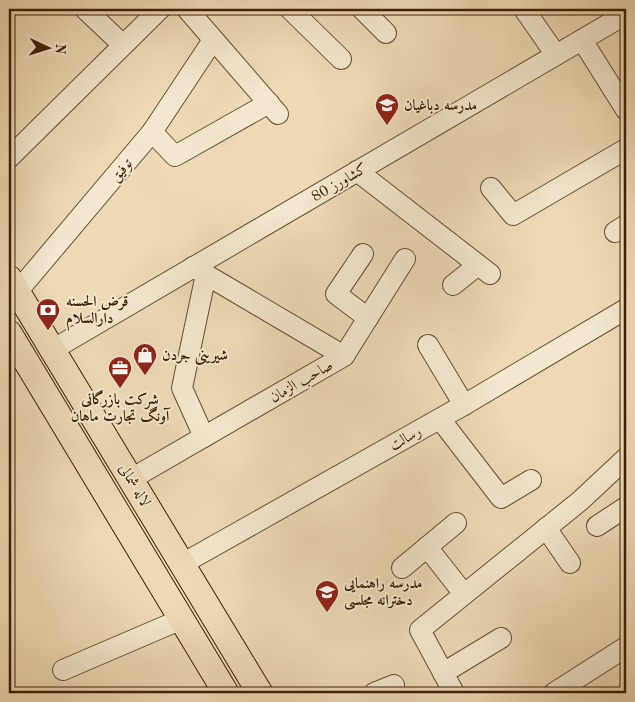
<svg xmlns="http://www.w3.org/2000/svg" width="635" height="702" font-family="'Old Standard TT',Amiri,serif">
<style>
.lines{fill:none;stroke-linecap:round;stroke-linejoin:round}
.minor-casing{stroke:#6a4e32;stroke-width:22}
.major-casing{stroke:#3e2007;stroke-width:27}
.minor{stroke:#f3e7cf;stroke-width:20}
.major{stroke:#eddab5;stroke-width:25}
.labels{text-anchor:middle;stroke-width:4;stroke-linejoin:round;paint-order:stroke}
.poi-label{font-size:15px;font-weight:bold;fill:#3e2007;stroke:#f3e7cf;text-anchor:start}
.street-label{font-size:15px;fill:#3e2007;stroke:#f3e7cf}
</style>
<rect width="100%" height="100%" fill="#eddab5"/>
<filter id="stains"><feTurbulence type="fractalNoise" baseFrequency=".004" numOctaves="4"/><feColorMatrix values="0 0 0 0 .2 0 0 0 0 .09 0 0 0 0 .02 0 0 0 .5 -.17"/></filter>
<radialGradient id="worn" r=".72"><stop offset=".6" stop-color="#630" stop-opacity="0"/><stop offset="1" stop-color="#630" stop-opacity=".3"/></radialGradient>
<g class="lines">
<!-- minor casing -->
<g class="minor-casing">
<g id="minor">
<path d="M85 9 123 45"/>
<path d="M187 9 278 114"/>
<path d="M290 9 341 59"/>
<path d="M362 9 386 33"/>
<path d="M524 9 556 55"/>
<path d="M582 40 626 110"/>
<path d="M152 132 175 156 269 103"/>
<path d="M9 158 160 9"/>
<path d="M357 171 490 274"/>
<path d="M491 188 513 215 626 149"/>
<path d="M615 232 626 225"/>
<path d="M363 254 336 294 368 318"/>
<path d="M193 267 344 356"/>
<path d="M453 285 478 265"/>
<path d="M17 292 152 132 213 40"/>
<path d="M428 345 464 405"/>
<path d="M52 350 626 14"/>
<path d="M440 419 501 498 531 480"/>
<path d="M204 437 182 388 206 274"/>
<path d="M131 479 344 356 405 259"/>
<path d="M597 526 626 507"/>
<path d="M546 528 570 563"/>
<path d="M427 547 464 594"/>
<path d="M182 564 464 405 626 309"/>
<path d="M402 568 456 523"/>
<path d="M63 670 182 619"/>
<path d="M443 673 501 638"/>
<path d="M374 693 394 685"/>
<path d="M454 693 420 630 580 501 626 458"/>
<path d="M554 693 626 647"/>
</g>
</g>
<!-- major casing -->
<g class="major-casing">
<g id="major">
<path d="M9 278 260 693"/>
<path d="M9 333 226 693"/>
</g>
</g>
<!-- minor -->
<use href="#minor" class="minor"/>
<!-- major -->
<use href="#major" class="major"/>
</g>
<!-- icons -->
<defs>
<g id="school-pin" transform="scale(1.25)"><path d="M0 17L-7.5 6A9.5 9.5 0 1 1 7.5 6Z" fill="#8f2418" stroke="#f3e7cf"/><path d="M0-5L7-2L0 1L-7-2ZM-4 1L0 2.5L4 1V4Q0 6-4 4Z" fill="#fff"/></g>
<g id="bank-pin" transform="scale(1.25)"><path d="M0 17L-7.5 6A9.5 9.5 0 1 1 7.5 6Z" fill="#8f2418" stroke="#f3e7cf"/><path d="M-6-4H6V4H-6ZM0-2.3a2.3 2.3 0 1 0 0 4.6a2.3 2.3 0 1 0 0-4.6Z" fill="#fff"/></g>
<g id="shop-pin" transform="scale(1.25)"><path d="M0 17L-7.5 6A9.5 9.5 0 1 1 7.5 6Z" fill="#8f2418" stroke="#f3e7cf"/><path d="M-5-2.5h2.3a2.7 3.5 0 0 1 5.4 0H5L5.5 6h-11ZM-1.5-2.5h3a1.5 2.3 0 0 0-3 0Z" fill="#fff"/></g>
<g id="office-pin" transform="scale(1.25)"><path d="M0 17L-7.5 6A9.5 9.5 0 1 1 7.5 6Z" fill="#8f2418" stroke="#f3e7cf"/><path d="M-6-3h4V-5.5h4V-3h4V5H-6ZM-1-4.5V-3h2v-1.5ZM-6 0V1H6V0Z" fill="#fff"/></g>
</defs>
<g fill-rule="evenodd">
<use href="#school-pin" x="387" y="105"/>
<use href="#bank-pin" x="48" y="310"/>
<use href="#shop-pin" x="145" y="355"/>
<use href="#office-pin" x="120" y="368"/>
<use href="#school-pin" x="327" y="592"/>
</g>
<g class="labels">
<!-- poi labels -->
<g class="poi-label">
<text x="404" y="110">مدرسه دباغیان</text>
<text x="66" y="306">قرض الحسنه<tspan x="66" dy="17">دارالسلام</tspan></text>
<text x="162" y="360">شیرینی جردن</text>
<text x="120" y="404" text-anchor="middle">شرکت بازرگانی<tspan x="120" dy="17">آونگ تجارت ماهان</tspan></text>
<text x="344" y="588">مدرسه راهنمایی<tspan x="344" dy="17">دخترانه مجلسی</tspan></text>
</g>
<!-- street labels -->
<g class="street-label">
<text transform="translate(121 170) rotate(-50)" y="5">توفیق</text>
<text transform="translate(339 182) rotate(-30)" y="5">کشاورز 80</text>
<text transform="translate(301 381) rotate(-30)" y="5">صاحب الزمان</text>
<text transform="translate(405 438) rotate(-29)" y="5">رسالت</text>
<text transform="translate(135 485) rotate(59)" y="5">لاله شمالی</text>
</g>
</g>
<!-- margin -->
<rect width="635" height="702" fill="none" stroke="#eddab5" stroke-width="30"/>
<rect x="10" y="10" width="615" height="682" fill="none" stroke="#3e2007" stroke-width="2.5"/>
<rect x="15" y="15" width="605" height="672" fill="none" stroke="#3e2007"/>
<!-- north arrow -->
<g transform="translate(48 48) rotate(94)" stroke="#f3e7cf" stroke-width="4" paint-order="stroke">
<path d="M0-4L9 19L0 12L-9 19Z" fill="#3e2007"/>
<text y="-8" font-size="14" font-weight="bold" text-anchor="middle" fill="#3e2007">N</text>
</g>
<rect width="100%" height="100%" filter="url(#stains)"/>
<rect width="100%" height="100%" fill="url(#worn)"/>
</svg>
